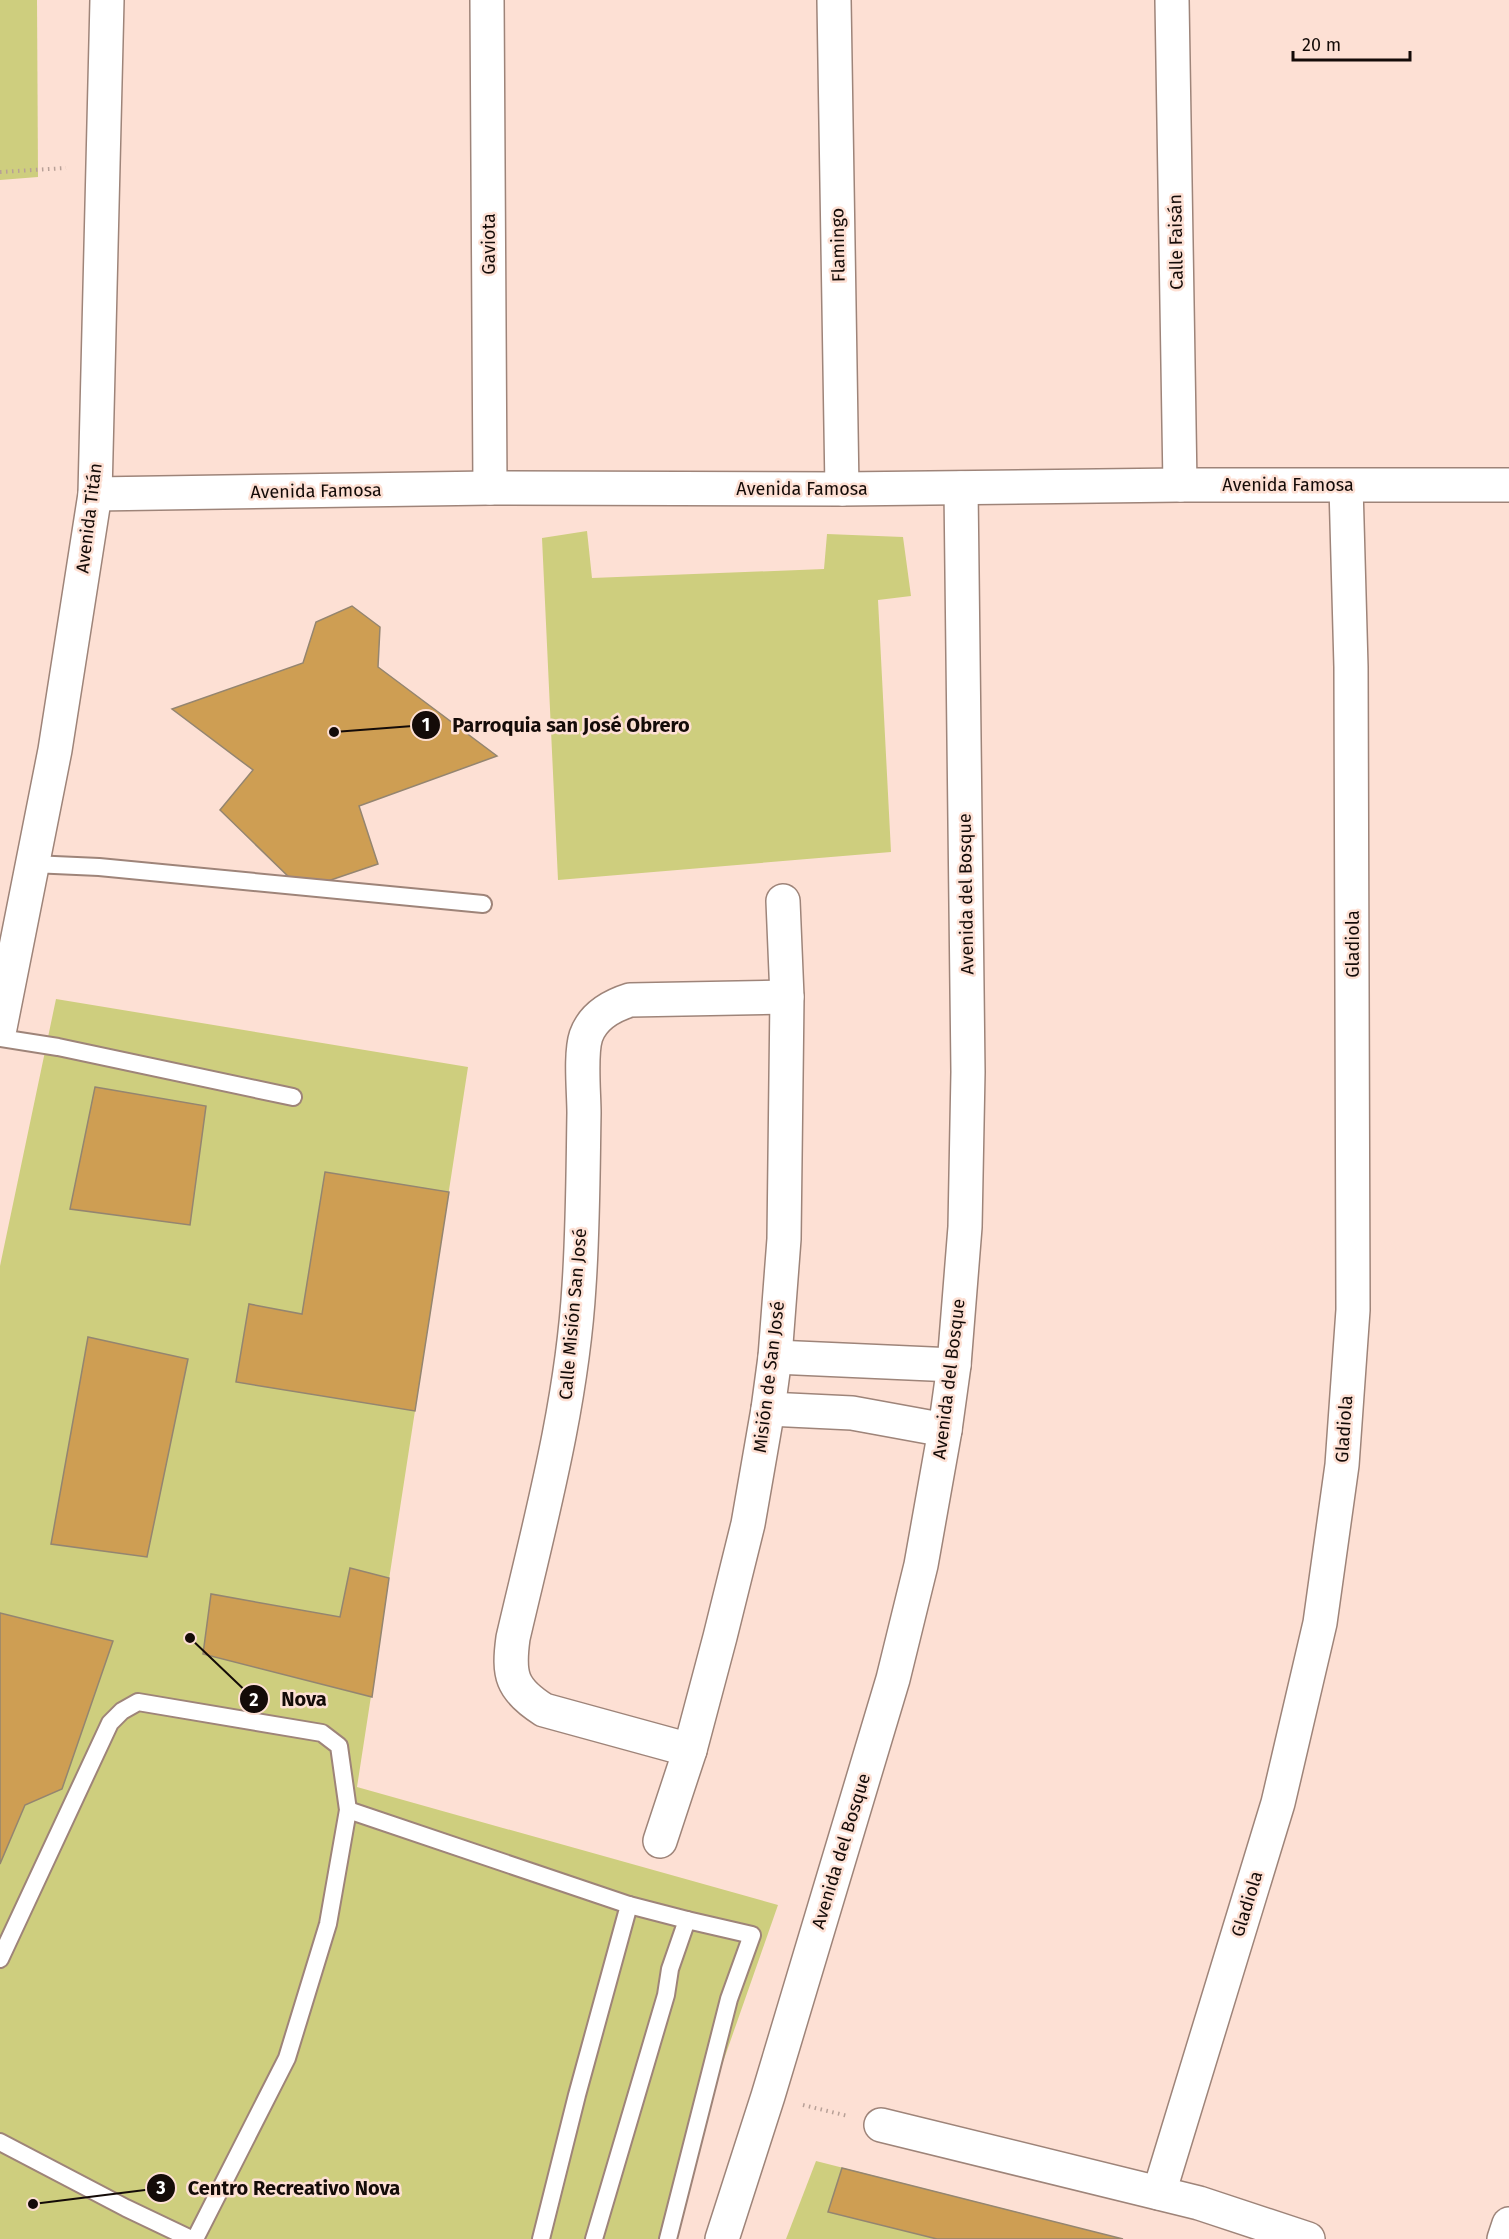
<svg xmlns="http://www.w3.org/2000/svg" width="1509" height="2239" font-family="'Fira Sans',sans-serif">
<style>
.green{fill:#cece7e}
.building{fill:#ce9e53;stroke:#948570;stroke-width:1.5}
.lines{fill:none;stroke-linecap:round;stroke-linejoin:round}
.service-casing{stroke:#9e8479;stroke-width:20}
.minor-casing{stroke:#9e8479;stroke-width:36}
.tertiary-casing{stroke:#9e8479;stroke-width:36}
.path{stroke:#b7a097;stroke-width:4;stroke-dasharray:1.5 4.5;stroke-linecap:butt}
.service{stroke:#fff;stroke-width:16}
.minor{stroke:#fff;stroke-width:33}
.tertiary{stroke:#fff;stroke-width:33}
.labels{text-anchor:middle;stroke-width:5;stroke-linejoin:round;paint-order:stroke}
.street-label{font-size:18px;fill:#140b08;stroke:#fde0d4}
.leader{fill:none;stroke:#140b08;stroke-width:2}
.callout-dot{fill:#140b08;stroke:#fde0d4;stroke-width:2}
.mark-label{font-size:18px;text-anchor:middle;font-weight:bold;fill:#fff}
.callout-label{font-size:20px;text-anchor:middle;font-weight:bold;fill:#140b08;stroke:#fde0d4;stroke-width:5;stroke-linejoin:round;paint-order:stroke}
</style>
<rect width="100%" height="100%" fill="#fde0d4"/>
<!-- green -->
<g class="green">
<path d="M0 0H37L38 177 0 180Z"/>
<path d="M587 531 592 578 824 569 827 534 903 537 911 596 878 600 891 852 558 880 542 538Z"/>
<path d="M56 999 468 1067 357 1787 778 1905 661 2239H0V1266Z"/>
<path d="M816 2161 1123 2239H786Z"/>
</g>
<!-- building -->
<g class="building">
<path d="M352 606 380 627 378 667 497 756 359 806 378 864 322 883 294 882 220 810 253 770 172 709 303 663 316 622Z"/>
<path d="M95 1087 206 1106 190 1225 70 1209Z"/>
<path d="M325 1172 449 1192 415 1411 236 1382 249 1304 302 1314Z"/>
<path d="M88 1337 188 1359 147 1557 51 1544Z"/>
<path d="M350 1568 389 1578 372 1697 203 1654 211 1594 340 1617Z"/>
<path d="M0 1613 113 1641 62 1789 25 1805 0 1864Z"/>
<path d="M842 2168 1123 2239H937L828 2212Z"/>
</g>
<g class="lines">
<!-- service casing -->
<g class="service-casing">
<g id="service">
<path d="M32 864 99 867 483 904"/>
<path d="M0 1038 58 1047 293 1097"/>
<path d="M348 1810 629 1905 577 2095 541 2239"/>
<path d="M629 1905 687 1920"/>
<path d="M0 1959 110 1723 122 1711 138 1702 322 1733 339 1746 348 1810 328 1924 287 2058 195 2239"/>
<path d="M0 2142 126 2208 191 2239"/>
<path d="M594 2239 666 1995 670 1969 687 1920 752 1935 729 1999 668 2239"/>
</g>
</g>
<!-- minor casing -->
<g class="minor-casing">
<g id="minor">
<path d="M487 0 490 488"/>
<path d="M834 0 842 489"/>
<path d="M1172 0 1180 485"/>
<path d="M775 1357 954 1365"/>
<path d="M768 1409 852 1413 945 1430"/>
<path d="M690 1750 544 1710C511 1689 508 1675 513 1638 540 1522 572 1405 579 1286 583 1228 583 1171 584 1113 584 1093 580 1054 586 1036 593 1016 611 1006 630 1000L787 997"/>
<path d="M660 1841 690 1750 720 1637 748 1524 768 1409 775 1357 784 1239 787 997 783 901"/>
<path d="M881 2125 1199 2203 1308 2239"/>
<path d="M1159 2193 1278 1803 1320 1623 1342 1465 1353 1310 1351 667 1346 486"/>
<path d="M1504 2239 1509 2224"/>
</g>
</g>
<!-- tertiary casing -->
<g class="tertiary-casing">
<g id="tertiary">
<path d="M95 494 490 488 842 489 1180 485H1509"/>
<path d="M0 1028 55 750 95 494 107 0"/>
<path d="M722 2239 768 2096 893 1679 921 1565 945 1430 954 1365 965 1227 968 1072 961 488"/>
</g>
</g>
<!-- path -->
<g class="path">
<path d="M0 172 66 168"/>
<path d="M803 2105 848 2116"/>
</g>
<!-- service -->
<use href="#service" class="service"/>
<!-- minor -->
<use href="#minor" class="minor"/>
<!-- tertiary -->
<use href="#tertiary" class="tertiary"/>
</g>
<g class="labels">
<!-- street labels -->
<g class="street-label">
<text transform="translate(1176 242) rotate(-91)" y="6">Calle Faisán</text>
<text transform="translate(489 244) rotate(-90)" y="6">Gaviota</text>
<text transform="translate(838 245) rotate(-91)" y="6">Flamingo</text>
<text x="1288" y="491">Avenida Famosa</text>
<text x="802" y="495">Avenida Famosa</text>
<text transform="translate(316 491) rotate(-1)" y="6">Avenida Famosa</text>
<text transform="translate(89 518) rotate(-83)" y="6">Avenida Titán</text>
<text transform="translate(966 894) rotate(-91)" y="6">Avenida del Bosque</text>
<text transform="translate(1353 944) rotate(-90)" y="6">Gladiola</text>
<text transform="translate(573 1314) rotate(-85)" y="6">Calle Misión San José</text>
<text transform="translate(769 1377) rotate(-83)" y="6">Misión de San José</text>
<text transform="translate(949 1379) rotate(-83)" y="6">Avenida del Bosque</text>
<text transform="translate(1344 1429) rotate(-86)" y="6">Gladiola</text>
<text transform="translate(841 1851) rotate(-73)" y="6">Avenida del Bosque</text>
<text transform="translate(1247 1904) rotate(-73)" y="6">Gladiola</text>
</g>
</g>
<!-- callouts -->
<path class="leader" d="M334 732L426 725M190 1638L254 1699M33 2204L161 2188"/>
<g class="callout-dot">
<circle cx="334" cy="732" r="6"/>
<circle cx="190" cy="1638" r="6"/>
<circle cx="33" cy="2204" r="6"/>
<circle cx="426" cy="725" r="15"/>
<circle cx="254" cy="1699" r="15"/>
<circle cx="161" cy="2188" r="15"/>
</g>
<g class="mark-label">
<text x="426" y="731">1</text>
<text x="254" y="1706">2</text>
<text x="161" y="2194">3</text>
</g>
<g class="callout-label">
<text x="571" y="732">Parroquia san José Obrero</text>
<text x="304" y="1706">Nova</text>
<text x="294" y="2195">Centro Recreativo Nova</text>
</g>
<!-- scale -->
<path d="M1293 51v9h117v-9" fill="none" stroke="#140b08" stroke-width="3"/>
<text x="1302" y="51" font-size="18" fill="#140b08" stroke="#fde0d4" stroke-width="4.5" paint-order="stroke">20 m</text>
</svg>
